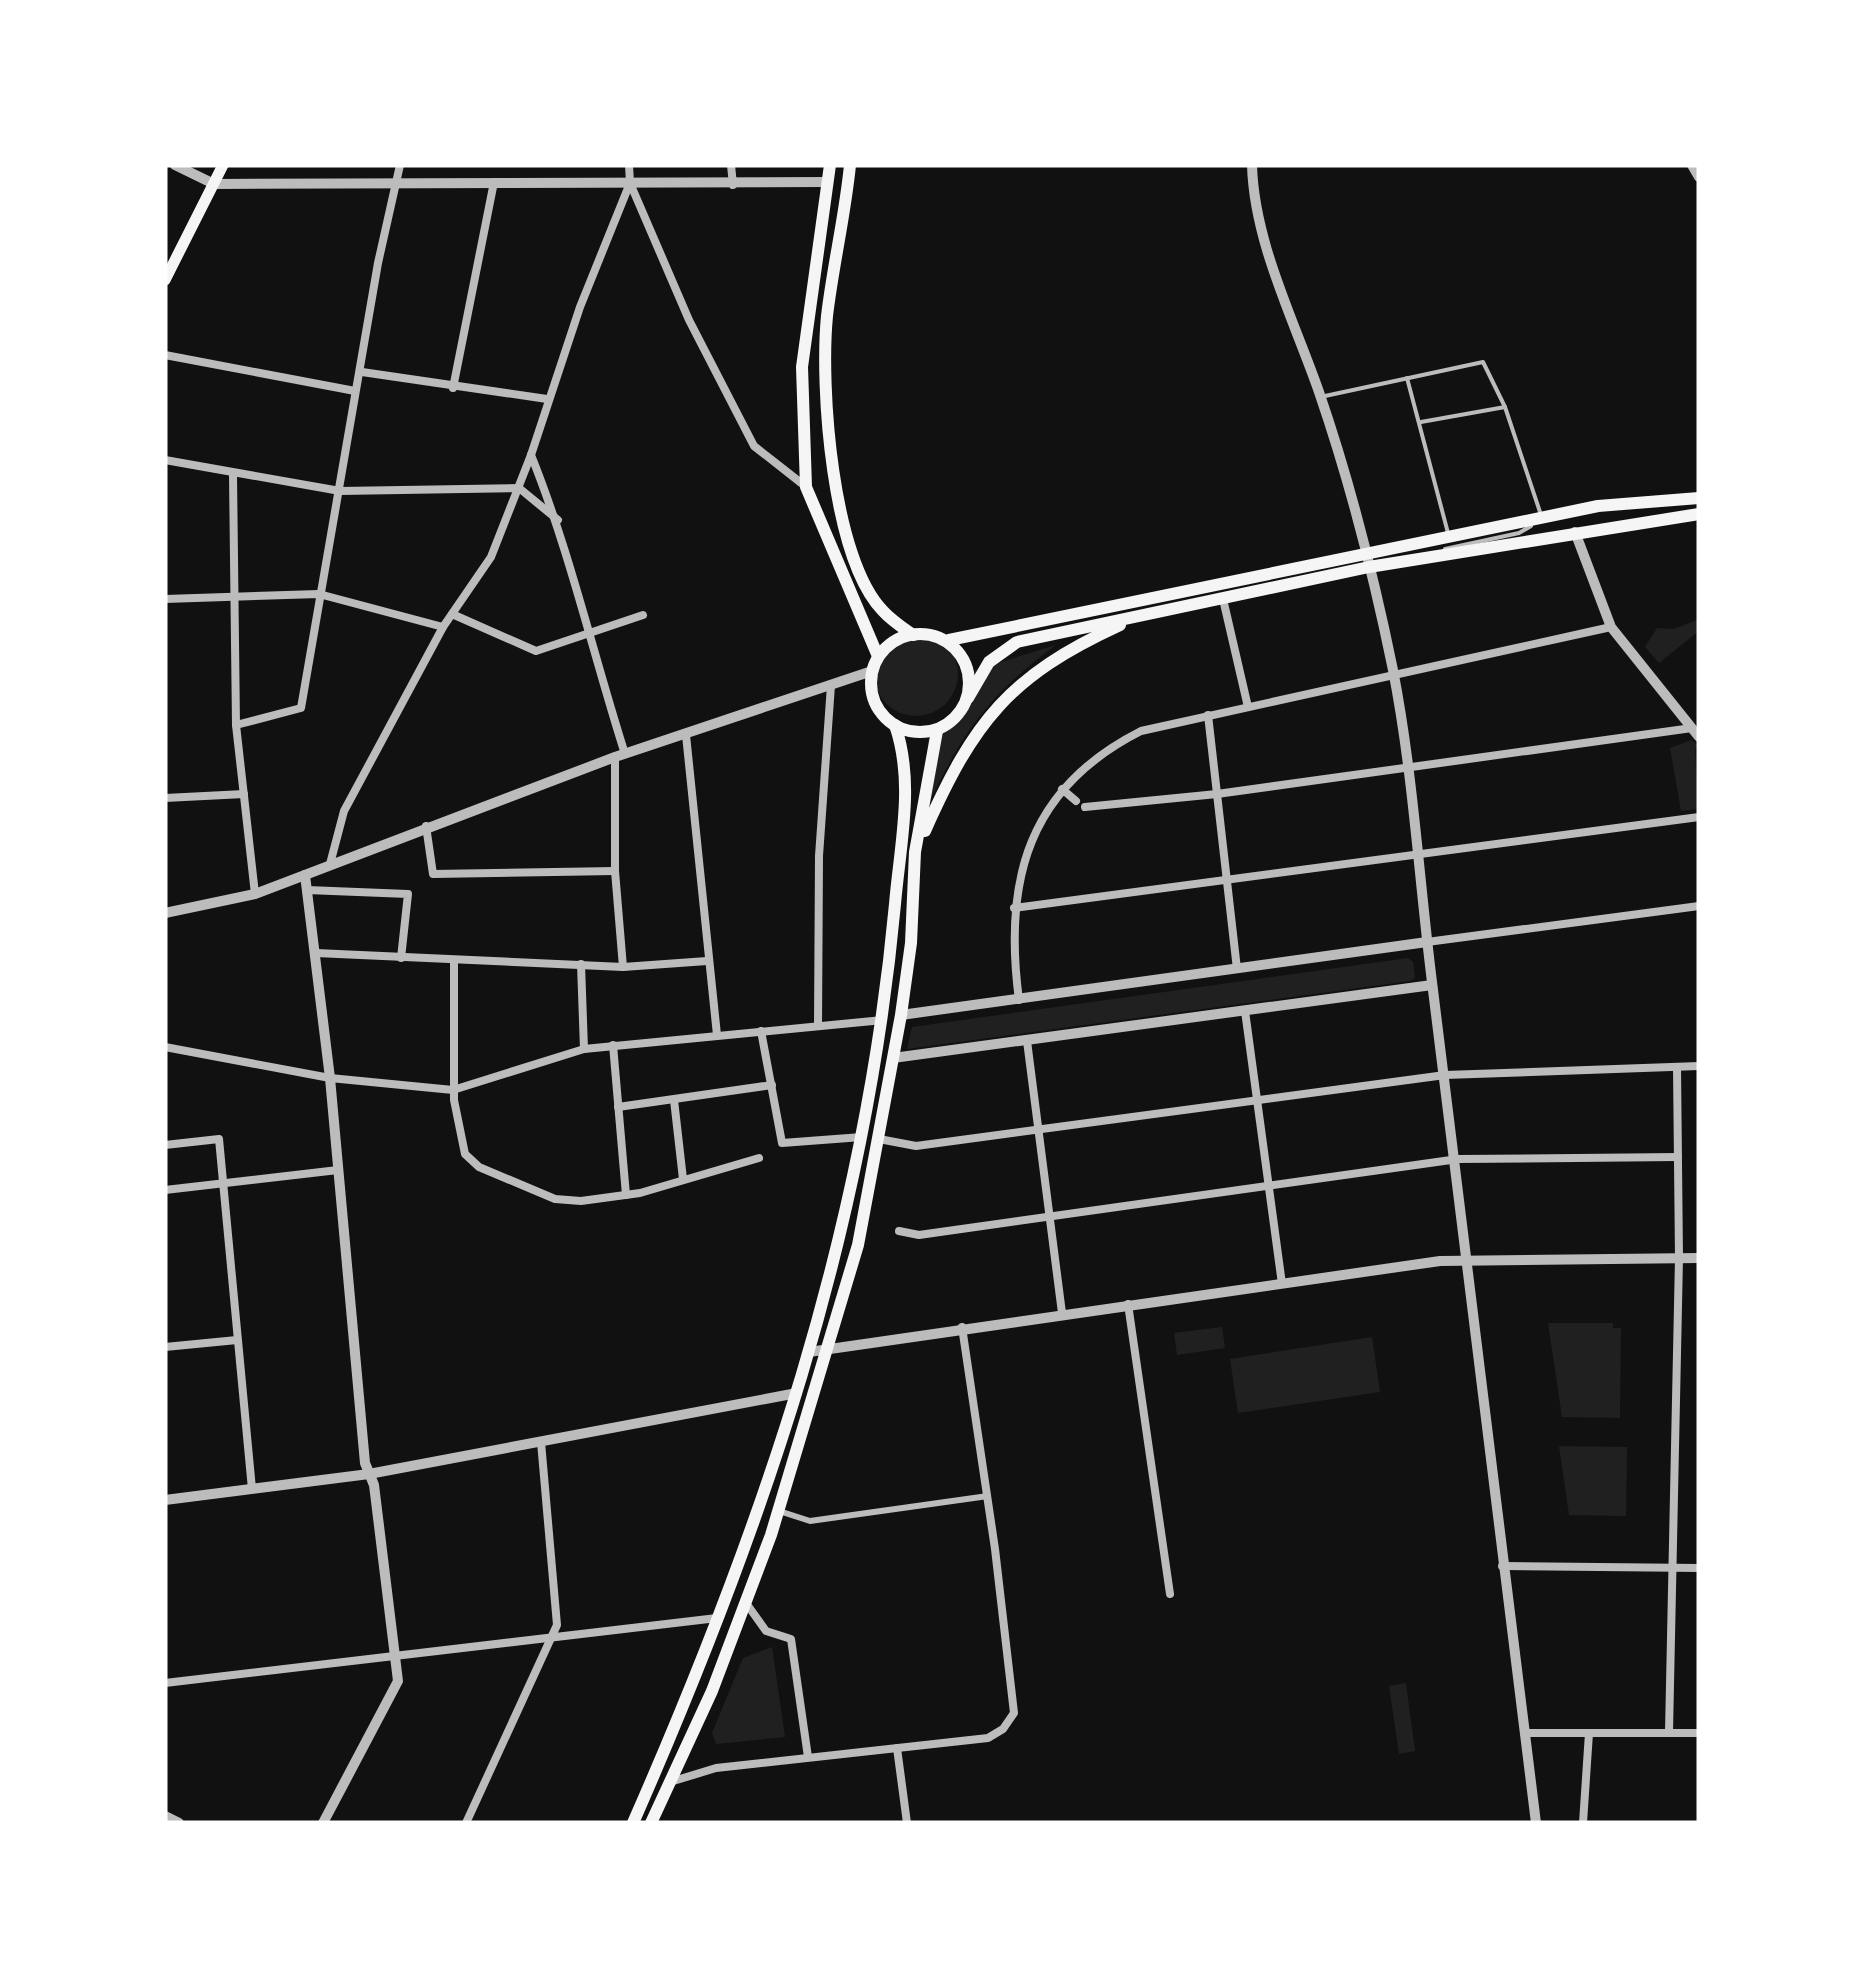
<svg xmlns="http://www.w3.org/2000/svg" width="1864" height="1988" font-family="'Varela Round',sans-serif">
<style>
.green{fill:#202020}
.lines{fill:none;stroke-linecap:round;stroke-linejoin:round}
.service{stroke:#bcbcbc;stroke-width:4}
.pedestrian{stroke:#bcbcbc;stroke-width:6}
.minor{stroke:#bcbcbc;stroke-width:8}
.tertiary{stroke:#bcbcbc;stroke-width:10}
.secondary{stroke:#f5f5f5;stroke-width:11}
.primary{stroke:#f5f5f5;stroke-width:12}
</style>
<rect width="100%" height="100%" fill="#111"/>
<!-- green -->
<g class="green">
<path d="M1699 619V631L1659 663 1645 647 1657 628 1674 629Z"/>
<circle cx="916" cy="674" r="42"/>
<path d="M1056 645C985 697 958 739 922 819L929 730C962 725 970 698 975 670Z"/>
<path d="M1691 740 1699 745 1695 750 1699 809 1681 811 1670 748Z"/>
<path d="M1408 958 1413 962 1415 978 1410 981 907 1049 912 1027Z"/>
<path d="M1548 1323H1613V1328H1621L1620 1418 1562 1417Z"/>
<path d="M1222 1327 1225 1348 1177 1355 1174 1333Z"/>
<path d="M1372 1337 1380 1392 1238 1413 1230 1359Z"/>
<path d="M1559 1446 1627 1447 1626 1516 1569 1515Z"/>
<path d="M772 1647 785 1737 716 1744 712 1733 743 1658Z"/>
<path d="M1406 1683 1415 1751 1399 1754 1389 1686Z"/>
</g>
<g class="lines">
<!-- service -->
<g class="service">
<path d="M1407 378 1448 533"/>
<path d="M1325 396 1483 362 1505 407 1541 515"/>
<path d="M1421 422 1505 407"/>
<path d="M1445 549 1519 533 1531 526"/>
</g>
<!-- pedestrian -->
<path class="pedestrian" d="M779 1511 810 1521 988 1496"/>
<!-- minor -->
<g class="minor">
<path d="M731 165 733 185"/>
<path d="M630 183 689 320 754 446 805 486"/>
<path d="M165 355 355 391"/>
<path d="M362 372 547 399"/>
<path d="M453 388 494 182"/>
<path d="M531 455C570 552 593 654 625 754"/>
<path d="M165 460 340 491 519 488 558 520"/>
<path d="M233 475 236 725 255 894"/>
<path d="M165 599 319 594 443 627"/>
<path d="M1223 599 1248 707"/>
<path d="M452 614 536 651 643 615"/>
<path d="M1208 715 1237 969"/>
<path d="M236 725 301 708 378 263 400 165"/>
<path d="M686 735 717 1035"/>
<path d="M615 757V871L623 967"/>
<path d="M1062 789 1076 801"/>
<path d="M165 798 244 794"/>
<path d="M1085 807 1217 794 1692 728"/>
<path d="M426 826 433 874 615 871"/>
<path d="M330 864 344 811 443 627 491 557 531 455 580 307 630 183 629 165"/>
<path d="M307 890 408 894 401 958"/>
<path d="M1014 908 1699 817"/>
<path d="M1427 942 1699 906"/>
<path d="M316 953 623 967 707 961"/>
<path d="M454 962V1100L465 1154 479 1167 555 1199 581 1201 640 1193 759 1158"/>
<path d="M581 964 584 1049"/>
<path d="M1019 1000C1003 880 1028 788 1141 731L1611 627"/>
<path d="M1245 1011 1282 1284"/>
<path d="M818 1026 819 856 831 685"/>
<path d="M761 1031 782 1143 862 1137"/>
<path d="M1027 1041 1062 1313"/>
<path d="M613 1045 626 1195"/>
<path d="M165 1047 330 1078 453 1090 584 1049 883 1020"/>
<path d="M674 1100 683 1179"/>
<path d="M618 1107 772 1085"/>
<path d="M879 1139 916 1146 1445 1075 1699 1066"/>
<path d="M165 1145 219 1139 252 1489"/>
<path d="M165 1190 338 1170"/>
<path d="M899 1231 919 1235 1458 1159 1678 1157"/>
<path d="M1128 1304 1170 1594"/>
<path d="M165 1347 237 1340"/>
<path d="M1502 1566 1699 1568"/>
<path d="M746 1603 766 1631 791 1639 808 1757"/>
<path d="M165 1683 717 1618"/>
<path d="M1669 1732 1679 1258 1677 1067"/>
<path d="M1524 1733H1699"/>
<path d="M897 1748 907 1823"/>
<path d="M670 1782 716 1768 988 1738 1003 1729 1014 1713 995 1549 962 1327"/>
<path d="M466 1823 557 1625 541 1442"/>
<path d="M1583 1823 1589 1733"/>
</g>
<!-- tertiary -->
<g class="tertiary">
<path d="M175 165 214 184 828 182"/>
<path d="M1252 165C1254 242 1294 320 1319 392 1350 482 1374 577 1393 670 1413 772 1419 879 1432 982 1469 1262 1499 1543 1536 1823"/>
<path d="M1692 165 1699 177"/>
<path d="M1575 532 1611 627 1699 737"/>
<path d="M305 875 330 1078 365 1463 374 1485 398 1681 323 1823"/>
<path d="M165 913 255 894 615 757 869 672"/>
<path d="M901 1015 1427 942"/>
<path d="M893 1058 1432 985"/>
<path d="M809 1352 1440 1261 1699 1258"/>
<path d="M165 1500 369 1474 797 1393"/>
<path d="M165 1816 179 1823"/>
</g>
<!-- secondary -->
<path class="secondary" d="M165 280 223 165"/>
<!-- primary -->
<g class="primary">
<path d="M830 165 802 367 806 487 877 654"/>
<path d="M850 165C845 216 833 265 827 316 820 387 832 559 883 611 891 620 903 628 913 635"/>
<circle cx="920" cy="683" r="49"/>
<path d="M949 640 1598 506 1699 498"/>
<path d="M968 698 989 662 1017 642 1369 567 1699 514"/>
<path d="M925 831C974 721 1009 676 1120 625"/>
<path d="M633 1823C764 1525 865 1231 895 904 900 844 915 783 895 725"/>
<path d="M651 1823 712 1691 771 1535 858 1245 901 1015 911 943 915 852 937 731"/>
</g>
</g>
<!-- border -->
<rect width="1864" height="1988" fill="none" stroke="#ffffff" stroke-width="335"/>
</svg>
